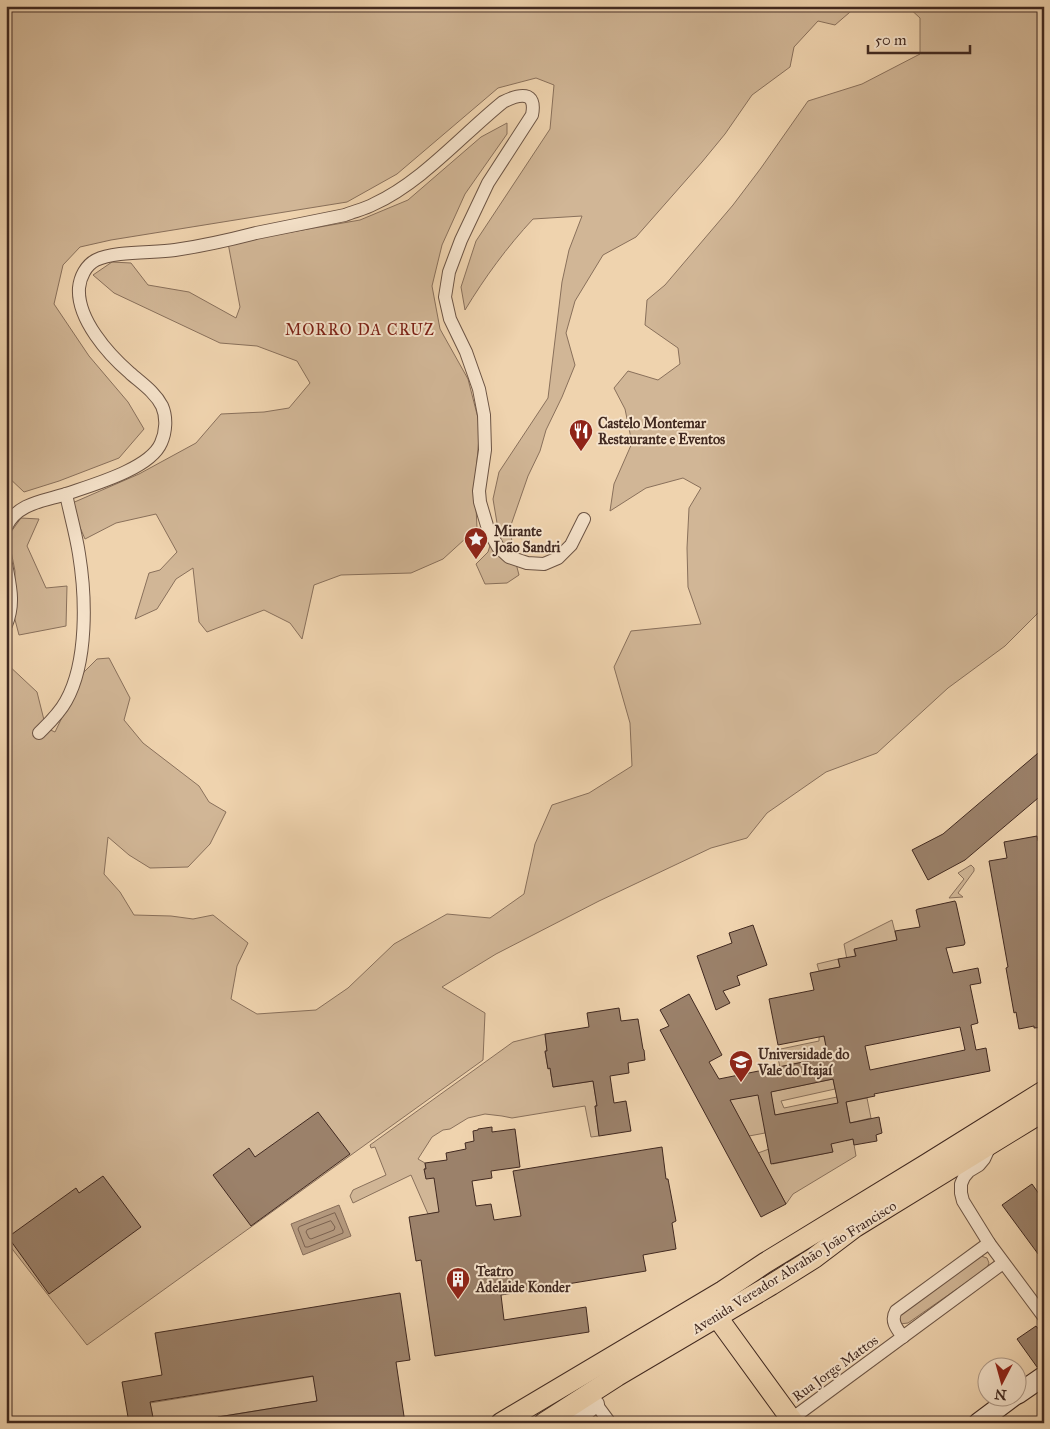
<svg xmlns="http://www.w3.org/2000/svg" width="1050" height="1429" font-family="'IM FELL Great Primer',serif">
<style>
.green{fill:#d1b696;stroke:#89705b}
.water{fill:#b4997e;stroke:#866c58}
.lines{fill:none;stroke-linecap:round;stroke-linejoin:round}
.shore{stroke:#7a614f;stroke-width:1}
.building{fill:#9b816a;stroke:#412920;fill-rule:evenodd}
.minor-casing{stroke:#6c5444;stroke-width:14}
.tertiary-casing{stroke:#6c5444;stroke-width:18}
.secondary-casing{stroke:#412920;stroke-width:21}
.primary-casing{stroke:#412920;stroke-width:22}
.minor{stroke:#f5e2ca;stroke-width:12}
.tertiary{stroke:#f5e2ca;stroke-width:16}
.secondary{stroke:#f5e2ca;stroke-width:19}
.primary{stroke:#efd3ae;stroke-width:20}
.labels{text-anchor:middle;stroke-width:4;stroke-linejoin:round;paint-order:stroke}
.poi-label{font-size:14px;font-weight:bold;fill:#412920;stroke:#f5e2ca;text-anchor:start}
.street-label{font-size:14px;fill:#412920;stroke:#f5e2ca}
.quarter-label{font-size:16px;letter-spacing:1px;fill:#7a1f14;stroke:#f5e2ca}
</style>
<rect width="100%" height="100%" fill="#efd3ae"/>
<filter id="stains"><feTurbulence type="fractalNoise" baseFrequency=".004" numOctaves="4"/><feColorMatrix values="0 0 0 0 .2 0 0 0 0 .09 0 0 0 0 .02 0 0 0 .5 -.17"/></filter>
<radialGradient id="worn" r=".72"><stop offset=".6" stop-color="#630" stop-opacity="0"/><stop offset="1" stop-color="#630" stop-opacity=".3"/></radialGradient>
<!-- green -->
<g class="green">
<path d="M6 6H857L835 25 818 21 794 47 790 67 752 95 725 134 702 162 636 237 603 255 575 301 566 333 575 365 562 397 546 430 540 451 528 476 511 525 512 548 519 575 507 583 485 584 476 564 488 552 497 523 493 499 499 472 548 398 562 282 569 250 582 216 533 219C507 247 485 277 465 310L461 287 476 241 550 129 554 85 536 78 498 88 397 174 347 202 111 240 80 247 63 265 54 304 89 356 128 402 144 429 119 458 59 481 24 492 6 475Z"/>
<path d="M907 6H1044V610L1039 612 1005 646 948 688 877 753 826 772 767 813 747 838 711 848 599 901 496 954 442 987 485 1013 483 1060 87 1345 6 1241V663L37 692 46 728 55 732 84 672 97 659 109 658 130 698 124 720 143 743 199 786 209 802 226 812 210 844 188 867 150 868 129 855 108 837 104 874 120 892 134 915 171 916 193 919 213 915 248 943 237 966 231 999 257 1014 316 1010 348 988 394 944 447 914 490 918 524 894 535 844 552 805 589 793 632 766 630 723 614 667 631 631 701 624 688 587 687 548 689 508 701 488 683 478 646 488 610 511 614 484 632 443 625 409 614 388 628 371 658 380 680 364 678 348 645 325 647 300 665 285 733 205 761 168 808 101 862 84 920 54V18Z"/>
<path d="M507 123V134L465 194 442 245 432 286 440 329 468 379 480 426 475 484 477 528 443 559 411 573 341 575 314 585 302 639 290 623 264 610 207 632 199 622 193 568 176 579 157 609 135 619 149 573 160 570 177 552 156 514 116 523 85 539 70 504 139 474 196 443 221 414 264 412 289 408 310 383 297 361 257 346 220 343 114 293 93 275 112 262 131 263 148 285 189 292 236 318 240 307 228 243 360 220 408 200 481 137Z"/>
<path d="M21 518 39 519 27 546 46 588 67 586 66 626 19 635 14 616 15 571 8 536Z"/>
<path d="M971 865 974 868V871L958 893 963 897 949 898 964 879 958 873Z"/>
<path d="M892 920 897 940 854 950 857 963 848 965 844 944Z"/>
<path d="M838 959 840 967 819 971 817 964Z"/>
<path d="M545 1034 547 1051 545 1052 548 1068H550L553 1087 593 1081 597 1106H595L599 1136 591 1137 585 1106 512 1118 502 1116 485 1114 468 1118 450 1129 443 1130 432 1137 418 1159 425 1163 426 1169H424L434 1178 475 1206 428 1214 411 1175 353 1203 350 1196 353 1190 386 1175 375 1147 371 1148 370 1145 513 1042Z"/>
<path d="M824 1036 829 1059H819L780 1067 776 1050 819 1041V1037Z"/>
<path d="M833 1079 835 1089 781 1101 784 1108 837 1097 841 1119 823 1106 775 1115 770 1092Z"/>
<path d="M766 1093 765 1133 749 1136 728 1097 739 1098Z"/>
<path d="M867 1098 871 1118 850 1123 846 1102Z"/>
<path d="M844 1133 846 1141 853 1139 856 1156 793 1194 786 1204 758 1153 769 1149 773 1164 832 1152 829 1136Z"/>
<path d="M981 1256 987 1258 989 1263 987 1268 908 1323 900 1324 897 1315Z"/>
<path d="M334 1373 316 1394 317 1401 180 1423H154L150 1403Z"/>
</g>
<!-- water -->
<path class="water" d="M339 1205 351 1236 303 1255 291 1224Z"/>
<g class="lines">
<!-- shore -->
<g class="shore">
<path d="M335 1213 343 1231V1233L308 1247H305L298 1229 299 1227Z"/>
<path d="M331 1221 335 1227 334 1230 311 1239 309 1238 306 1232 307 1230Z"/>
</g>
</g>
<!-- building -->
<g class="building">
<path d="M1044 748V793L965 860 928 880 912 850 943 834Z"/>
<path d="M1037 836 1038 841 1044 840V1027L1034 1028V1026L1019 1029 1016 1012 1014 1013 1006 968 1008 967 989 861 1007 858 1004 842Z"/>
<path d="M955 901 956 903 965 943 964 945 946 948 953 973 978 968 981 983 970 985 978 1023 971 1025 976 1050 986 1048 990 1071 874 1094 875 1096 846 1102 850 1123 879 1117 882 1133 876 1135 877 1141 854 1145 853 1139 831 1144 833 1152 771 1164 758 1095 730 1100 786 1204 761 1217 660 1030 669 1026 660 1010 689 994 722 1055 709 1062 719 1079 828 1057 824 1036 778 1045 769 999 814 990 810 973 840 967 838 959 856 956 854 949 897 940 895 931 920 927 916 910 918 909ZM960 1027 965 1050 870 1070 865 1046ZM833 1079 838 1103 775 1115 771 1092Z"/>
<path d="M753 925 767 965 737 976 740 985 723 991 730 1003 716 1010 697 956 732 943 729 933Z"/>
<path d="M619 1008 621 1021 638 1019 643 1049 644 1050 645 1060 628 1063 629 1073 610 1076 614 1103 626 1101 631 1131 599 1136 595 1106H597L593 1081 553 1087 550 1068 548 1069 545 1051H547L545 1034 589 1027 587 1013Z"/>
<path d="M318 1112 350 1154 251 1226 213 1175 249 1148 255 1157Z"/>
<path d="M492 1127V1132L515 1129 520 1167 491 1171 492 1178 472 1181 476 1206 491 1204 494 1220 521 1216 513 1171 662 1147 666 1179H668L676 1221 672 1223 676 1249 643 1255 646 1271 501 1295 504 1320 586 1307 589 1332 435 1356 421 1260 416 1261 409 1217 439 1212 434 1178 426 1179 424 1169H426L425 1163 447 1160 446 1153 466 1149 465 1143 474 1141 473 1131 478 1130V1129Z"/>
<path d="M103 1176 141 1227 49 1294 8 1237 76 1188 79 1193Z"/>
<path d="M1032 1184 1044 1201V1262L1002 1205Z"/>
<path d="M400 1293 410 1360 396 1362 405 1423H218V1417L317 1401 313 1376 150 1402 154 1423H129L122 1382 162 1375 155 1333Z"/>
<path d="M1036 1326 1044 1336V1365L1037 1367 1017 1339Z"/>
</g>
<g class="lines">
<!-- minor casing -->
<g class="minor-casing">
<g id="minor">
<path d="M6 527C17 503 44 501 66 494 92 485 150 469 161 443 166 432 167 417 162 406 155 392 141 383 130 373 108 354 77 319 79 288 80 277 86 265 96 260 114 251 153 253 175 250 202 246 229 240 256 233 286 227 316 221 345 215 355 211 365 209 374 204 422 182 462 135 503 102 519 94 537 90 532 115L488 183 461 240 449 272 445 297 450 319 466 352 479 389 484 415 485 450 479 491 480 502 488 529 498 547 509 557 527 563 544 564 558 558 571 545 584 519"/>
<path d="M6 564C10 586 15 603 6 625"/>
<path d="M39 733C49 723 59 714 66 701 88 662 86 597 79 554 76 534 70 514 66 494"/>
<path d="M990 1146 984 1159 979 1165 969 1171 964 1177 961 1184V1193L963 1201 989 1243 1044 1317"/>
<path d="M903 1337C897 1329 890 1321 896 1311L989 1243"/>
<path d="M596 1404 610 1423"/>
<path d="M786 1423 1003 1263"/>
</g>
</g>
<!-- tertiary casing -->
<g class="tertiary-casing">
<path id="tertiary" d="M572 1423 596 1404"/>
</g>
<!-- secondary casing -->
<g class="secondary-casing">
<g id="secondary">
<path d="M1018 1394 1044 1376"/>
<path d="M978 1423 1014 1396"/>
</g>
</g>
<!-- primary casing -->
<g class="primary-casing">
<g id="primary">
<path d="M712 1306 717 1317 794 1423"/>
<path d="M501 1423 723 1291 765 1263 927 1164 1044 1091"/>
<path d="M544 1423 617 1376 771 1285 814 1258 855 1227 1044 1111"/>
</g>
</g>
<!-- minor -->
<use href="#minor" class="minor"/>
<!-- tertiary -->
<use href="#tertiary" class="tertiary"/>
<!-- secondary -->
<use href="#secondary" class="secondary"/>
<!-- primary -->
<use href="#primary" class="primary"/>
</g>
<!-- icons -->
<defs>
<g id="restaurant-pin" transform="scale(1.25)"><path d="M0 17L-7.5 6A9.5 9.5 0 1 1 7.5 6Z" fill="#8f2418" stroke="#f5e2ca"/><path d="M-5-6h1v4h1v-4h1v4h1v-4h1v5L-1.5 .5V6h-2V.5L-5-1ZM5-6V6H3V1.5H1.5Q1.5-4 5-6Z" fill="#fff"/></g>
<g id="sight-pin" transform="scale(1.25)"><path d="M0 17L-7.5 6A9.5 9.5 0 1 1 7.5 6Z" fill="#8f2418" stroke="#f5e2ca"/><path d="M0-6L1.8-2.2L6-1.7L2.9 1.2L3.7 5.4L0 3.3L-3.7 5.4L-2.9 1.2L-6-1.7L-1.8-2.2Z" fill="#fff"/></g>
<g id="university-pin" transform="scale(1.25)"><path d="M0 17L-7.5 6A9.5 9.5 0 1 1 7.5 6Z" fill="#8f2418" stroke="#f5e2ca"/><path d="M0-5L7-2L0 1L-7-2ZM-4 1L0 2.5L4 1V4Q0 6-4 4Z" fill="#fff"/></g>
<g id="building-pin" transform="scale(1.25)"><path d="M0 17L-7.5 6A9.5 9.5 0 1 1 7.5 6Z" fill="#8f2418" stroke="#f5e2ca"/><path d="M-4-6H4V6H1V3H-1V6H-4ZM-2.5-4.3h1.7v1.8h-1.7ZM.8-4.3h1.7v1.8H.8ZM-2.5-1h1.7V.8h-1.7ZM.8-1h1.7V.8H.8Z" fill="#fff"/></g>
</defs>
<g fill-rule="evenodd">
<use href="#restaurant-pin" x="581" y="431"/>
<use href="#sight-pin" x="476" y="539"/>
<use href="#university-pin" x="741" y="1062"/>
<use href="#building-pin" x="458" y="1279"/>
</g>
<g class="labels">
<!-- poi labels -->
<g class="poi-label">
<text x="598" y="428">Castelo Montemar<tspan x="598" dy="16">Restaurante e Eventos</tspan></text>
<text x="494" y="536">Mirante<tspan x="494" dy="16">João Sandri</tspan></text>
<text x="758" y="1059">Universidade do<tspan x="758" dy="16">Vale do Itajaí</tspan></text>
<text x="476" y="1276">Teatro<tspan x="476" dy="16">Adelaide Konder</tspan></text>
</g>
<!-- street labels -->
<g class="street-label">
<text transform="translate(794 1267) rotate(-32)" y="5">Avenida Vereador Abrahão João Francisco</text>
<text transform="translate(835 1368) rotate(-36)" y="5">Rua Jorge Mattos</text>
</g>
<!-- quarter labels -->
<g class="quarter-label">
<text x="360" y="335">MORRO DA CRUZ</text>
</g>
</g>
<!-- margin -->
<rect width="1050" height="1429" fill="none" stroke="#efd3ae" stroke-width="25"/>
<rect x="8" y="8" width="1035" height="1414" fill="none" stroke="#412920" stroke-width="2.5"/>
<rect x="12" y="12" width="1025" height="1404" fill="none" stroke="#412920"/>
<!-- north arrow -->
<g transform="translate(1002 1382) rotate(186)"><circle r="24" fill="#f5e2ca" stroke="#ad9886"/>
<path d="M0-4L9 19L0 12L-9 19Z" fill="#8f2418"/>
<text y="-8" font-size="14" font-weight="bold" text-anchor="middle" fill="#412920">N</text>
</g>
<!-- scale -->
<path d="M868 45v8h102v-8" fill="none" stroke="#412920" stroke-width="2.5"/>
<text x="875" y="45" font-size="15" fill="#412920" stroke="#f5e2ca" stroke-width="4" paint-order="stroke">50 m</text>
<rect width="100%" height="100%" filter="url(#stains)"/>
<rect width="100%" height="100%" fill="url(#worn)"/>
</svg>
